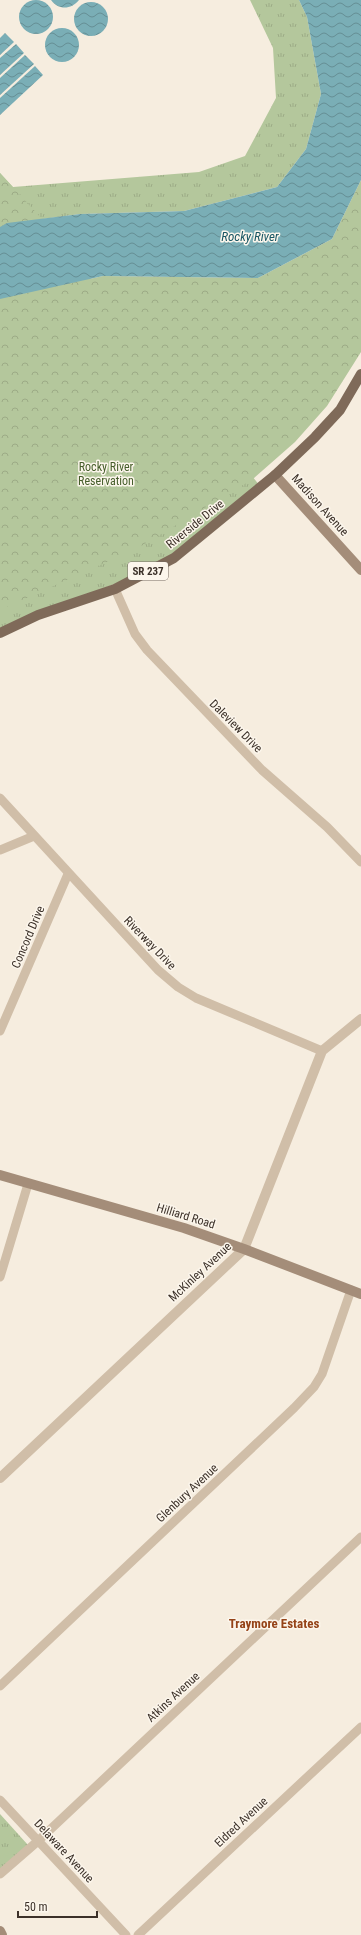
<svg xmlns="http://www.w3.org/2000/svg" width="361" height="1935" font-family="'Roboto Condensed',sans-serif">
<style>
.grass{fill:url(#grass-tufts)}
.forest{fill:url(#forest-crowns)}
.water{fill:url(#water-waves)}
.lines{fill:none;stroke-linecap:round;stroke-linejoin:round}
.minor{stroke:#d0bea8;stroke-width:9}
.tertiary{stroke:#d0bea8;stroke-width:10}
.secondary{stroke:#a48d79;stroke-width:10}
.primary{stroke:#7f6a59;stroke-width:10}
.labels{text-anchor:middle;stroke-width:3;stroke-linejoin:round;paint-order:stroke}
.shield{fill:#fcf6ec;stroke:#766c64;stroke-width:1}
.shield-label{font-size:11px;font-weight:bold;fill:#3c3129}
.park-label{font-size:12px;fill:#455d2a;stroke:#fcf6ec}
.street-label{font-size:12px;fill:#3c3129;stroke:#fcf6ec}
.water-label{font-size:13px;font-style:italic;fill:#195663;stroke:#fcf6ec}
.neighbourhood-label{font-size:13px;font-weight:bold;fill:#954318;stroke:#fcf6ec}
</style>
<defs>
<pattern id="grass-tufts" width="24" height="20" patternUnits="userSpaceOnUse"><rect width="24" height="20" fill="#b4c79c"/><path d="M3 7l-1-3M5 7V3M7 7l1-3M15 17l-1-3M17 17v-4M19 17l1-3" fill="none" stroke="#9cab86"/></pattern>
<pattern id="forest-crowns" width="20" height="18" patternUnits="userSpaceOnUse"><rect width="20" height="18" fill="#b4c79c"/><path d="M2 6a3 3 0 1 1 6 0M12 15a3 3 0 1 1 6 0" fill="none" stroke="#9cab86"/></pattern>
<pattern id="water-waves" width="16" height="10" patternUnits="userSpaceOnUse"><rect width="16" height="10" fill="#7aaeb6"/><path d="M0 5q4-4 8 0t8 0" fill="none" stroke="#658e94"/></pattern>
</defs>
<rect width="100%" height="100%" fill="#f6eddf"/>
<!-- grass -->
<g class="grass">
<path d="M250 0H299L307 17 321 94 306 149 277 187 184 211 80 214 43 219 260 486 151 570 0 628V173L13 187 199 172 245 156 276 98 273 48Z"/>
<path d="M0 1814 28 1845 0 1872Z"/>
</g>
<!-- forest -->
<g class="forest">
<path d="M0 173 42 219 7 223 0 227Z"/>
<path d="M361 180V352L327 406 295 442 253 479 138 548 0 610V299L103 276 258 278 332 239Z"/>
</g>
<!-- water -->
<g class="water">
<path d="M51 0H79C71 10 58 10 51 0Z"/>
<path d="M299 0H361V180L332 239 258 278 103 276 0 299V227L7 223 80 214 184 211 277 187 306 149 321 94 307 17Z"/>
<circle cx="36" cy="17" r="17"/>
<circle cx="91" cy="19" r="17"/>
<circle cx="62" cy="45" r="17"/>
<path d="M5 33 14 42 0 55V38Z"/>
<path d="M16 44 24 53 0 75V58Z"/>
<path d="M25 55 34 64 0 95V78Z"/>
<path d="M35 66 43 75 0 115V98Z"/>
</g>
<g class="lines">
<!-- minor -->
<g class="minor">
<path d="M115 589 135 634 147 650 262 770 327 827 361 862"/>
<path d="M0 798 158 970 178 987 196 998 322 1051"/>
<path d="M0 850 34 836"/>
<path d="M0 1031 68 874"/>
<path d="M0 1277 28 1184"/>
<path d="M0 1686 294 1408 314 1387 322 1374 351 1290"/>
<path d="M0 1800 126 1935"/>
<path d="M0 1874 38 1841 361 1537"/>
<path d="M138 1935 361 1727"/>
</g>
<!-- tertiary -->
<path class="tertiary" d="M0 1478 244 1249 322 1051 361 1019"/>
<!-- secondary -->
<g class="secondary">
<path d="M275 475 361 570"/>
<path d="M0 1175 184 1228 244 1249 361 1294"/>
<path d="M0 1931 2 1935"/>
</g>
<!-- primary -->
<path class="primary" d="M0 633 38 615 115 589 174 558 275 475 315 437 340 410 361 374"/>
</g>
<g class="labels">
<!-- shield labels -->
<rect class="shield" x="128" y="562" width="40" height="18" rx="3"/>
<g class="shield-label">
<text x="148" y="575">SR 237</text>
</g>
<!-- park labels -->
<g class="park-label">
<text x="106" y="471">Rocky River<tspan x="106" dy="14">Reservation</tspan></text>
</g>
<!-- street labels -->
<g class="street-label">
<text transform="translate(320 505) rotate(48)" y="4">Madison Avenue</text>
<text transform="translate(195 524) rotate(-39)" y="4">Riverside Drive</text>
<text transform="translate(236 726) rotate(45)" y="4">Daleview Drive</text>
<text transform="translate(28 937) rotate(-67)" y="4">Concord Drive</text>
<text transform="translate(150 943) rotate(46)" y="4">Riverway Drive</text>
<text transform="translate(186 1216) rotate(17)" y="4">Hilliard Road</text>
<text transform="translate(200 1272) rotate(-43)" y="4">McKinley Avenue</text>
<text transform="translate(187 1493) rotate(-43)" y="4">Glenbury Avenue</text>
<text transform="translate(173 1697) rotate(-43)" y="4">Atkins Avenue</text>
<text transform="translate(241 1822) rotate(-43)" y="4">Eldred Avenue</text>
<text transform="translate(64 1851) rotate(47)" y="4">Delaware Avenue</text>
</g>
<!-- water labels -->
<g class="water-label">
<text x="250" y="241">Rocky River</text>
</g>
<!-- neighbourhood labels -->
<g class="neighbourhood-label">
<text x="274" y="1628">Traymore Estates</text>
</g>
</g>
<!-- scale -->
<path d="M18 1911v6h79v-6" fill="none" stroke="#3c3129" stroke-width="2"/>
<text x="24" y="1911" font-size="12" fill="#3c3129" stroke="#fcf6ec" stroke-width="3" paint-order="stroke">50 m</text>
</svg>
